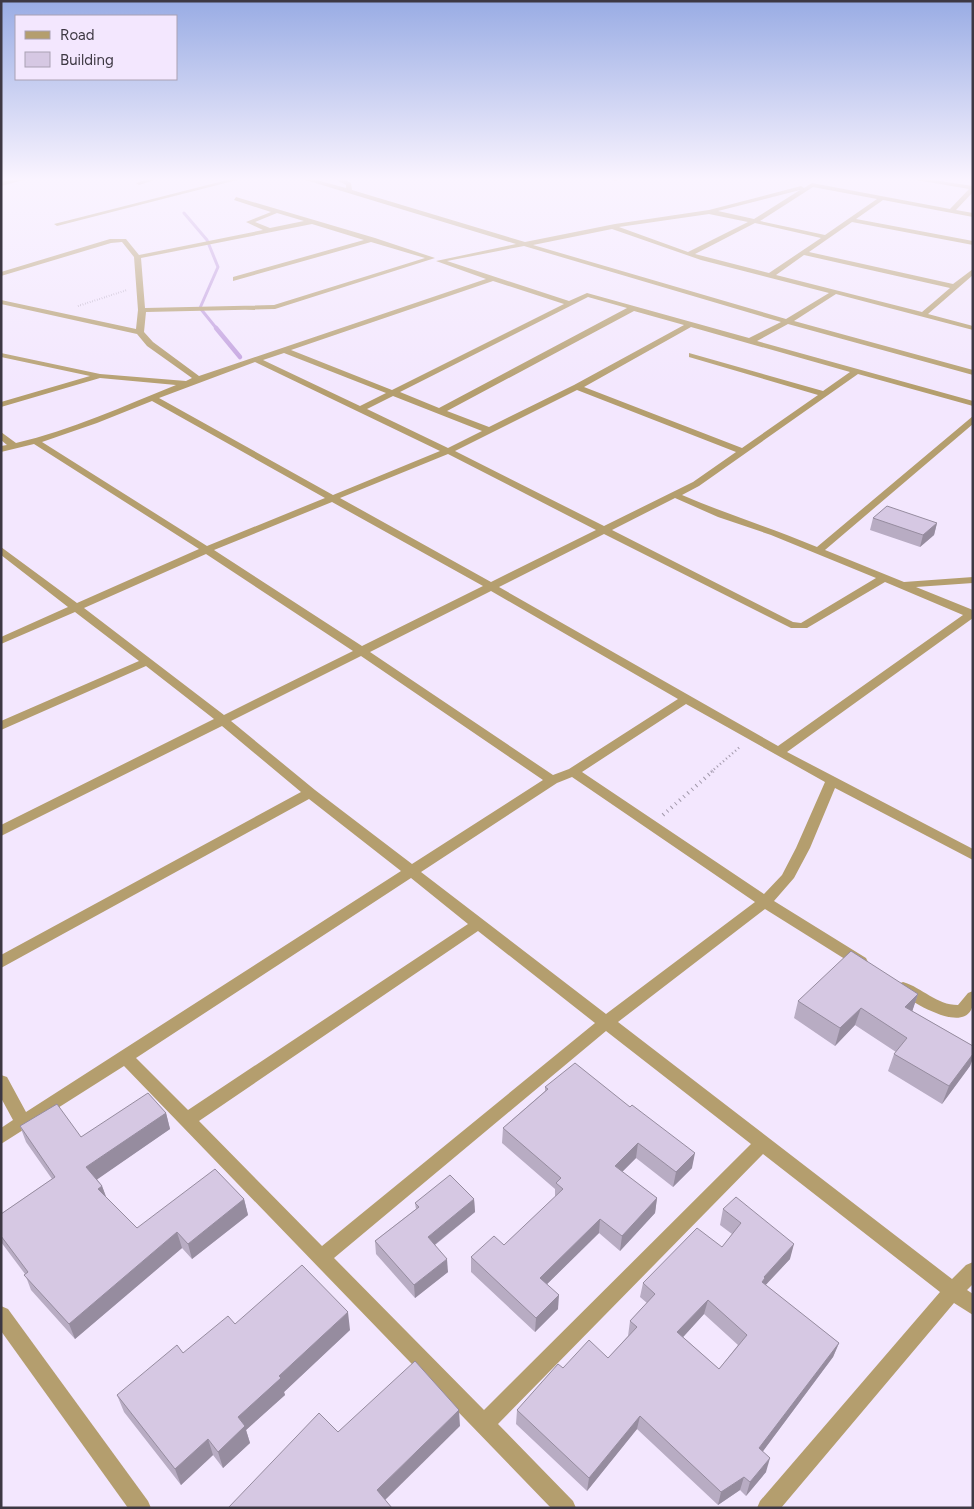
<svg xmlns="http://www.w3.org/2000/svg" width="974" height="1509" font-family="Figtree,sans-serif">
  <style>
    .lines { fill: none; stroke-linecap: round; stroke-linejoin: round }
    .stream-far1 { stroke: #c2a1df; stroke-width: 3 }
    .stream { stroke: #c2a1df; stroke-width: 4.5 }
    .path-far2 { stroke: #a198aa; stroke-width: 2; stroke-dasharray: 0.5 2; stroke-linecap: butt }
    .path-far1 { stroke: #a198aa; stroke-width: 2.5; stroke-dasharray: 1 3; stroke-linecap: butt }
    .path { stroke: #a198aa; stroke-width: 4; stroke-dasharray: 1 4.5; stroke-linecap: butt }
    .minor { fill: #b49e6e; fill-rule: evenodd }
    .wall { fill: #b8acc3; fill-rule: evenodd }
    .shaded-wall { fill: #968c9f }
    .building { fill: #d6c8e3; stroke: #968c9f; fill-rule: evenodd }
  </style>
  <rect width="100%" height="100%" fill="#f3e7fe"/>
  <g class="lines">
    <polyline class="stream-far1" points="184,213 207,240 218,267 200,308 217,329"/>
    <polyline class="stream" points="216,328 240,357"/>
    <polyline class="path-far2" points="78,306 127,290"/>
    <polyline class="path-far1" points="711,772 741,746"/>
    <polyline class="path" points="663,815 713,771"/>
    <g class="minor">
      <polygon points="20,178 31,178 1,186 1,182"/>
      <polygon points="151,178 161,178 139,185 136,183"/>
      <polygon points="235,178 245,178 57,226 54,224"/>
      <path d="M299,178H309L346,188V185L333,178H341L351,183L352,190L525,242L615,224L709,210L801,186L804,188L812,183L950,209L969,189L905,178H920L973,186V192L956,210L973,213V217L883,200L856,219L973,241V245L852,222L809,252L953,284L973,269V275L928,314L973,326V330L836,294L794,321L973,370V375L788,324L757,341L973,401V406L858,374L699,486L682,495C726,514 772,528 817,547L973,416V424L825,550L904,582L973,577V583L916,587L973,610V618L787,752L973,849V860L835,788L810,848L794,878L774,901L866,958L868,962L866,966L861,968L856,966L765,909L618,1022L952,1279L966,1265L973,1262V1284L967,1290L973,1294V1315L954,1303L781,1508H757L760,1501L940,1292L763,1154L498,1424L573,1501L576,1508H551L124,1066L1,1144V1128L13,1120L1,1098V1075L7,1077L26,1112L401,871L309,799L1,968V955L301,792L222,726L1,836V825L214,719L146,666L1,730V721L139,661L75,612L1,644V637L68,607L1,555V547L77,603L199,549L34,444L1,452V446L7,445L1,440V432L16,443C71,430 124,406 176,385L100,378L1,407V402L90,376L1,357V353L100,374L186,381L192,378L147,346L137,334L1,304V300L136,329L138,310L134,257L122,242L111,243L1,276V272L110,239H126L139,255L263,230L246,222L271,212L234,200L236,197L375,238L435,258L275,309L146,312L144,332L153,342L199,376L486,279L436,261L516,244ZM813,187L877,199L825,235L760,221ZM800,190L754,219L718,211ZM277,213L304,221L270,228L255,222ZM709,214L748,222L688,252L619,227ZM755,223L821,238L769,273L695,254ZM312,224L364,240L233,277V281L371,242L425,258L274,305L145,308L141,258ZM612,229L701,260L829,293L786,319L533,245ZM524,246L781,322L749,338L587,293L569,301L447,261ZM804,255L950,288L922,312L776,275ZM493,281L564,304L392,390L291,350ZM588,297L627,308L439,408L400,392ZM634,311L684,325L574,385L489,427L447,411ZM691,327L850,372L823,391L689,353V357L818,395L742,448L584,387ZM284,353L386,393L360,406L263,360ZM255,362L440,451L333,495L159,398ZM577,390L736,452L693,482L604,526L455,451ZM393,396L482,431L448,448L367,409ZM152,401L325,498L207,546L42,442L97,423ZM448,454L596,530L491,582L340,498ZM675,498L718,517L771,535L876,578L801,623L793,622L612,530ZM332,502L483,586L362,646L214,550ZM604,534L791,628H807L885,582L963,615L778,746L499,587ZM206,554L353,651L224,715L84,608ZM491,591L678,699L569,769L553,775L370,652ZM361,656L543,780L412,864L315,790L231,721ZM686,704L825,782L796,848L782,875L764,894L582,772ZM572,777L755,902L606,1014L421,872L557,783ZM411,878L468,924L188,1110L136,1058ZM478,931L595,1023L322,1246L199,1121ZM606,1031L751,1144L484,1410L334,1258Z"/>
      <polygon points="609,178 617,178 618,179 615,181"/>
      <path d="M903,982C923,988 936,1005 958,1005L968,993L973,991C973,997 974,1005 971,1010C959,1032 911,1001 898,992L895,988L898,984Z"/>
      <polygon points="1,1306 8,1309 148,1501 151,1508 128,1508 1,1331"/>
    </g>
  </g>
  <g class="wall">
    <polygon points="873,518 937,523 934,535 920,547 870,530"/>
    <polygon points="918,994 912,1011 973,1046 973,1058 970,1066 942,1104 888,1071 894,1054 896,1052 855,1025 835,1046 794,1018 798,1001"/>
    <polygon points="545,1087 692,1168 673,1187 636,1158 622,1172 657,1198 655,1213 620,1251 599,1233 547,1284 558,1309 535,1332 471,1272 471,1257 504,1245 555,1197 555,1189 502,1143 503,1128 545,1091"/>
    <polygon points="166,1113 170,1129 97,1179 102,1186 106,1197 137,1228 244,1199 248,1215 192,1259 182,1248 75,1339 31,1290 25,1274 1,1242 1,1214 52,1179 26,1142 20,1126 81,1137"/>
    <polygon points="474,1199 475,1212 435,1245 448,1272 415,1298 376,1254 375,1241 416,1209 415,1203"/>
    <path d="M723,1209L790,1259L765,1285L839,1343L833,1357L763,1451L766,1472L746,1496L740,1490L718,1505L637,1429L587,1491L516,1424L517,1410L563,1368L608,1358L628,1336L630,1321L647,1303L640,1297L643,1283L722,1247L732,1234L720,1225ZM704,1314L738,1345L719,1369L683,1337Z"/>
    <polygon points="235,1324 350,1330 284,1392 285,1395 246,1430 250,1443 223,1468 213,1455 181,1485 124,1412 117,1395 183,1353"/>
  </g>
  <g class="shaded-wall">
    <polygon points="937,523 934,535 920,547 923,535"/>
    <polygon points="918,994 912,1012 905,1007"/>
    <polygon points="861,1008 855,1025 835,1046 840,1028"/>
    <polygon points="973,1054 973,1058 970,1066 942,1104 949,1086"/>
    <polygon points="166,1113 170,1129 92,1183 86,1167"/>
    <polygon points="638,1143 636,1158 613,1181 615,1166"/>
    <polygon points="695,1153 692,1168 673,1187 676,1172"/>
    <polygon points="102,1186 108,1202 98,1189"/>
    <polygon points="657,1198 655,1213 620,1251 622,1236"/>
    <polygon points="244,1199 248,1215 192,1259 188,1244"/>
    <polygon points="474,1199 475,1212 428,1250 428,1237"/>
    <polygon points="600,1219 599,1233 539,1292 540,1278"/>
    <polygon points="177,1232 182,1248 75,1339 69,1324"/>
    <polygon points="794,1244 790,1259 762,1289 762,1282 764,1277"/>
    <polygon points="447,1259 448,1272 415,1298 414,1285"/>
    <polygon points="559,1295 558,1309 535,1332 536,1318"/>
    <polygon points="708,1300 704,1314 674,1347 677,1332"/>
    <polygon points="348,1312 350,1330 284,1392 285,1395 246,1430 250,1443 223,1468 218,1452 238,1417 279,1376"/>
    <polygon points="839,1343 833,1357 755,1462 759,1448"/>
    <polygon points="459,1410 460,1426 379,1506 377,1490"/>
    <polygon points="640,1416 637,1429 587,1491 589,1478"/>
    <polygon points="208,1439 213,1455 181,1485 175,1469"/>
    <polygon points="770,1458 766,1472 746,1496 750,1482"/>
    <polygon points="744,1477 740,1490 718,1505 721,1492"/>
  </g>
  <g class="building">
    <polygon points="887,506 937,523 923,535 873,518"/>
    <polygon points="851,951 918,994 905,1007 973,1046 973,1054 949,1086 894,1054 907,1038 861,1008 840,1028 798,1001"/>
    <polygon points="575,1063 630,1107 632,1105 695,1153 676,1172 638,1143 615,1166 657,1198 622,1236 600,1219 540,1278 559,1295 536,1318 471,1257 494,1236 504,1245 563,1189 556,1183 561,1178 503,1128 548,1089 545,1087"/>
    <polygon points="148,1093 166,1113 86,1167 102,1186 98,1189 137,1228 215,1169 244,1199 188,1244 177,1232 69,1324 24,1275 28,1272 1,1236 1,1214 55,1177 20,1126 57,1104 81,1137"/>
    <polygon points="450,1175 474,1199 428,1237 447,1259 414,1285 375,1241 419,1207 415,1203"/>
    <path d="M736,1197L794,1244L764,1277L765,1278L762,1282L839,1343L759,1448L770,1458L750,1482L744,1477L721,1492L640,1416L589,1478L517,1410L558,1364L563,1368L589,1340L608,1358L637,1327L630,1321L655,1294L643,1283L697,1228L722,1247L741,1223L723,1209ZM708,1300L747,1335L719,1369L677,1332Z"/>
    <polygon points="302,1265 348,1312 279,1376 281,1378 238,1417 245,1426 218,1452 208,1439 175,1469 117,1395 177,1345 183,1353 228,1316 235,1324"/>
    <polygon points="415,1361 459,1410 377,1490 392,1508 228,1508 319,1413 338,1432"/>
  </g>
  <linearGradient id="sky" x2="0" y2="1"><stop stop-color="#99ace4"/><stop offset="0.46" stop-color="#faf4ff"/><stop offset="1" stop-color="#faf4ff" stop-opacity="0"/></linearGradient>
  <rect width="974" height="389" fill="url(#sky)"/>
  <rect width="974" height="1509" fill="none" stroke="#3d3843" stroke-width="5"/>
  <rect x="15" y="15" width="162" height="65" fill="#f3e7fe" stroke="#aaa1b3"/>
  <rect x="25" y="31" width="25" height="8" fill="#b49e6e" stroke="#aaa1b3"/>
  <text x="60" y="40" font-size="15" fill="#3d3843">Road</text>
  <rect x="25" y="52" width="25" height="15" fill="#d6c8e3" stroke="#aaa1b3"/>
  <text x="60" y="65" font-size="15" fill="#3d3843">Building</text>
</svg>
